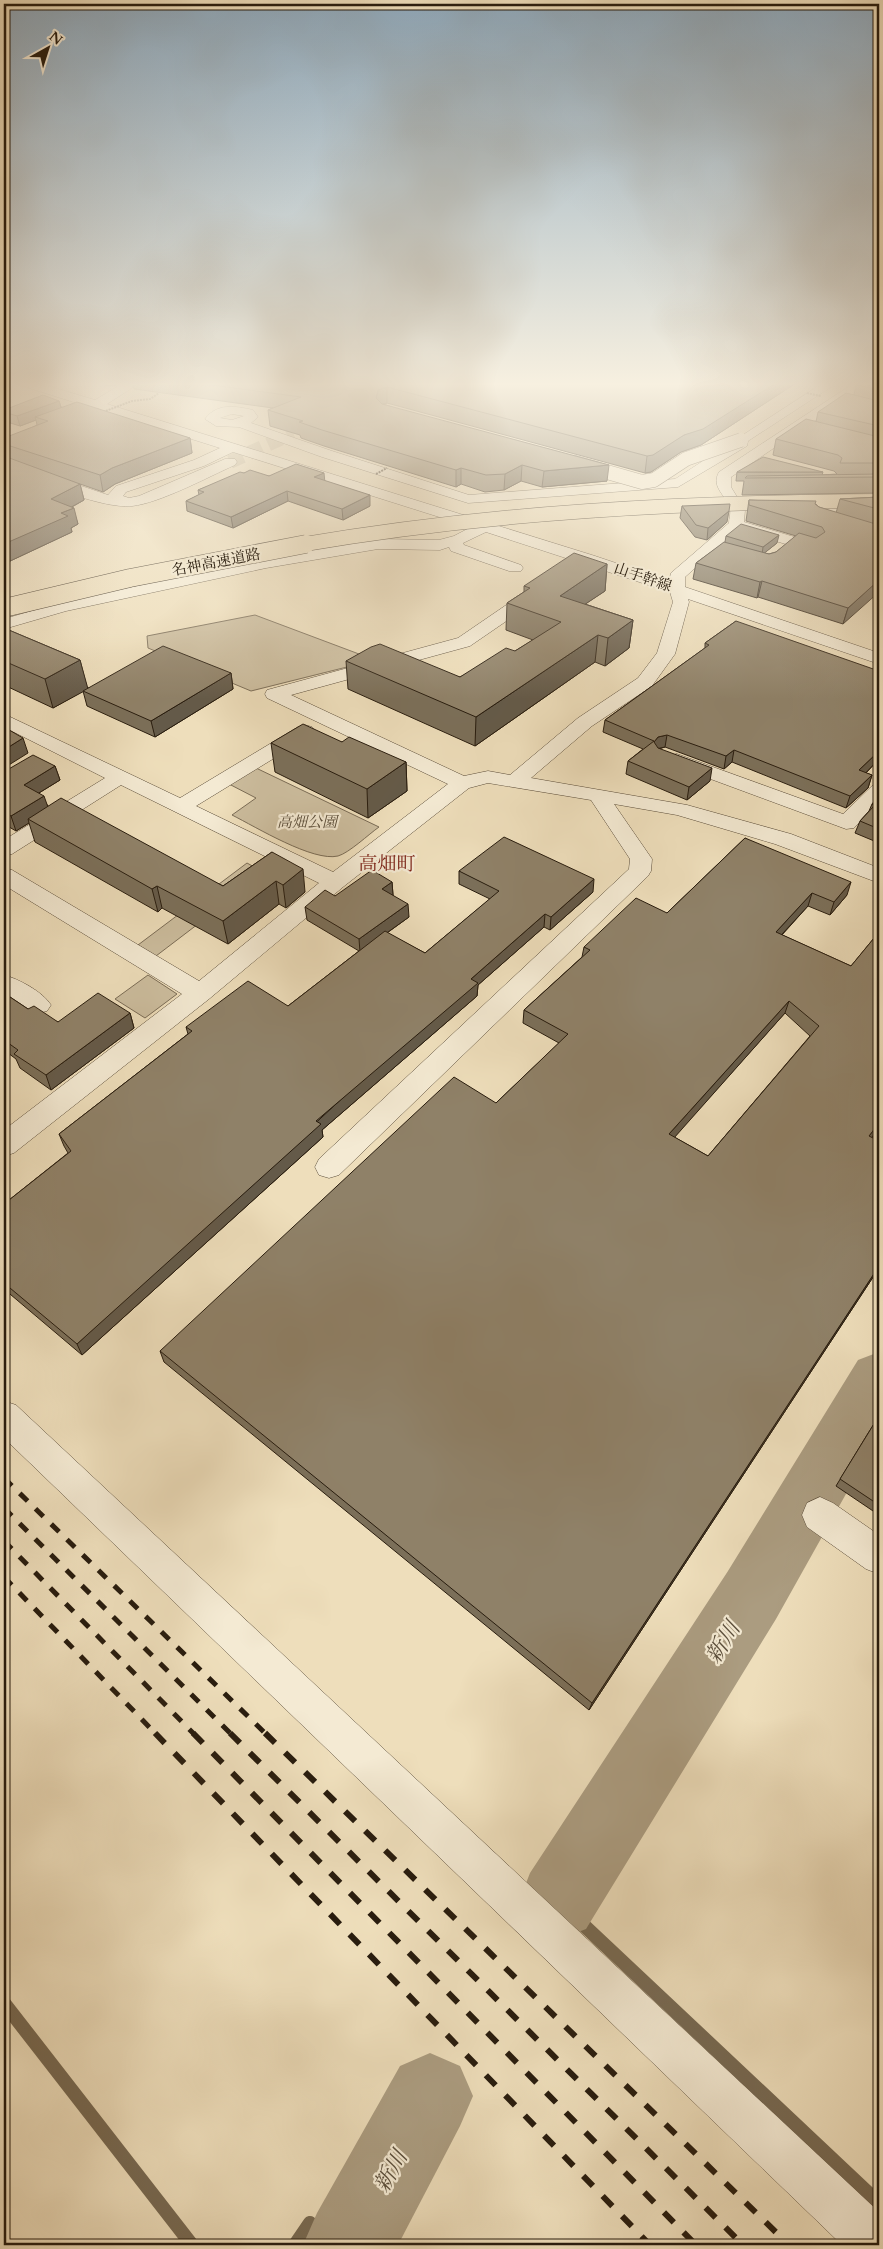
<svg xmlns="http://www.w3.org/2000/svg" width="883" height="2249" font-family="Cardo,'Noto Serif JP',serif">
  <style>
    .green { fill: #ccbd9e; stroke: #7a6c56 }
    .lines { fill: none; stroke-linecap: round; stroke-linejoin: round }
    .stream { stroke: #776952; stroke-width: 14 }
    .river { fill: #ab9c80; fill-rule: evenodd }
    .minor-tunnel { stroke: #c6b798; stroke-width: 14; stroke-dasharray: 14 7; stroke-linecap: butt }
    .minor-casing { stroke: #5a4c39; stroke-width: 1 }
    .minor { fill: #f4ead3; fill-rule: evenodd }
    .rail-far1 { stroke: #281c0e; stroke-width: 5; stroke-dasharray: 11 11; stroke-linecap: butt }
    .rail { stroke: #281c0e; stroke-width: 6; stroke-dasharray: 14 14; stroke-linecap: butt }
    .minor-bridge-casing { stroke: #5a4c39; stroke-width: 15; stroke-linecap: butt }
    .highway-bridge-far1-casing { stroke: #281c0e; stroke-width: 15; stroke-linecap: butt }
    .highway-bridge-casing { stroke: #281c0e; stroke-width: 19; stroke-linecap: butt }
    .path-bridge { stroke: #281c0e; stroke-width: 2; stroke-dasharray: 2 1; stroke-linecap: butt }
    .minor-bridge { stroke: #f4ead3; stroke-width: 14 }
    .highway-bridge-far1 { stroke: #eedebb; stroke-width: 14 }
    .highway-bridge { stroke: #eedebb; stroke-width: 18 }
    .wall { fill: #7b6f59; stroke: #281c0e; fill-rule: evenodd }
    .shaded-wall { fill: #645a49; stroke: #281c0e }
    .building { fill: #8f8168; stroke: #281c0e; fill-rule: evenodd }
    .labels { text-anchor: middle; stroke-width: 4.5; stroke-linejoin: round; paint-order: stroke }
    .far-street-label { font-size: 15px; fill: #281c0e; stroke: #f4ead3 }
    .far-park-label { font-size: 15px; font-style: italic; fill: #594c39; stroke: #f4ead3 }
    .neighbourhood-label { font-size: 19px; fill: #7a1f14; stroke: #f4ead3 }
    .near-water-label { font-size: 22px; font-style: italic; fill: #5c4f3c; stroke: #f4ead3 }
  </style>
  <rect width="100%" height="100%" fill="#eedebb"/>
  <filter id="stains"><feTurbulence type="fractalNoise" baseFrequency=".004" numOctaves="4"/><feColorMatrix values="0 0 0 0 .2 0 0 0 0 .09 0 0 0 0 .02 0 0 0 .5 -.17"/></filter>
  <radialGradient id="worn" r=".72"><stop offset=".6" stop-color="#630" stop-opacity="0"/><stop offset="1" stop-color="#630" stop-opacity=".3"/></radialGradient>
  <g class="green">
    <polygon points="255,615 375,660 251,691 148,648 147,636"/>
    <path d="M256,768L379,827C369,834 349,853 338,856C313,862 256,827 232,815L256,798L229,784Z"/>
    <polygon points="247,863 265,873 156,956 138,945"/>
    <polygon points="148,975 177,994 145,1018 115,999"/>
  </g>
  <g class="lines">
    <g class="stream">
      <polyline points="558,1901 879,2203"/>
      <polyline points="4,2003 192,2245"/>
      <polyline points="295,2245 310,2223 332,2245"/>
    </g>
    <g class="river">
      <polygon points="879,1352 879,1435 776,1619 586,1929 558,1940 530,1929 519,1901 530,1873 728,1571 858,1360"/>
      <polygon points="430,2053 460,2066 473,2096 460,2126 398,2245 303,2245 317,2213 400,2066"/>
    </g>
    <polyline class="minor-tunnel" points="230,462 293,433"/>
    <g class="minor-casing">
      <g id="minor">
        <path d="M27,385H45L95,400L120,385H134L132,388L107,404L595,556L669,581L671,573L729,523C729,519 731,513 730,510C728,496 710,488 719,472L851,385H865L863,388L731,477V487L745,510L744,522L818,544L820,547L818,550H806L738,530L685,577V587L879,653V664L688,599L689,602L675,654L652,686L592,726L531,778L687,805L791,834L879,868V883L775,844L677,815L614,804L652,859L651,871L648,876L339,1175L329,1178L319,1175L315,1167L319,1159L629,869L630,859L591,800L488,783L469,788L343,887L209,999L14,1153L4,1156V1130L182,994L4,885V868L12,870L199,981L319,883L121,785L12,854L4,856V840L105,778L4,727V714L180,798L298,727L305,725L312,727L315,731L312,735L196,806L333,872L448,784L267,698L265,694L267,690L458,638L531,588H543L545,592L543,596L470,646L291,695L464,776L488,771L510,775L578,718L638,678L657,653L673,602L670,592L486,532L463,543L464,545L521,565L523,568L521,571H509L451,551L449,547L440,550L378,549L266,568L66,611L4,629V619L63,602L266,558L378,539L439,540L454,536L471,527L233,452L204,466L126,492L123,496L129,498L139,496L225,459H235L237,462L235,465C208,477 160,503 132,506C99,509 36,480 4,469V460L108,495L116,486L194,460L220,448L96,409L87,412L82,411L81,408L83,405L29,388Z"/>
        <path d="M820,385H834L748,441L747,446L678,487L468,503L322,457L239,427L216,426L205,419C217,403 235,406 253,410L258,417L251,423L332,451L469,495L675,479ZM232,414L244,416L232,420L220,418Z"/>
        <polygon points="788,505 879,505 879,513 783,512 781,509 783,506"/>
        <polygon points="677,754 843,814 872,786 879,784 879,802 854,828 846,829 670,764 667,760 670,756"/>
        <path d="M4,975C19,979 43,992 51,1005L47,1011C30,1016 18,1004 4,995Z"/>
        <polygon points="4,1401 16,1405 879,2212 879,2245 842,2245 4,1438"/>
        <polygon points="820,1497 833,1503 879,1535 879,1574 866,1569 807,1527 802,1515 807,1503"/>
      </g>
    </g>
    <use href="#minor" class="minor"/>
    <g class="rail-far1">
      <polyline points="4,1478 266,1734"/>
      <polyline points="4,1508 231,1734"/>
      <polyline points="4,1541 194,1734"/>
      <polyline points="4,1577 156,1734"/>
    </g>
    <g class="rail">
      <polyline points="155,1733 650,2245"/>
      <polyline points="193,1733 696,2245"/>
      <polyline points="230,1733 743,2245"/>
      <polyline points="265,1733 789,2245"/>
    </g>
    <g class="minor-bridge-casing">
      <polyline id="minor-bridge" points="572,462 642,482 654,480 686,459 741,440"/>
    </g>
    <g class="highway-bridge-far1-casing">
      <path id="highway-bridge-far1" d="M299,545C491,512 684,502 879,501"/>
    </g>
    <g class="highway-bridge-casing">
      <polyline id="highway-bridge" points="4,608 130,578 306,544"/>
    </g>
    <g class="path-bridge">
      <polyline points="807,393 821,396"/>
      <polyline points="103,412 132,401 150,399 159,393"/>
      <polyline points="376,474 387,468"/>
    </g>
    <use href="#minor-bridge" class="minor-bridge"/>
    <use href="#highway-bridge-far1" class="highway-bridge-far1"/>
    <use href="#highway-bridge" class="highway-bridge"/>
  </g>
  <g class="wall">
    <polygon points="104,385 117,385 114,386"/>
    <polygon points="133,385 793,385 701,445 681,452 651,472 645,473 387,403 383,404 607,481 542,487 521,481 504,490 485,492 461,484 456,487 324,446 301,438 300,435 270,426 268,410 273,408 134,389"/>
    <polygon points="856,385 879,385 879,493 742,495 744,481 736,481 737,472 823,472 822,475 837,474 834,471 773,455 776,439 816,422 818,412 854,395"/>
    <polygon points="59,401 61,407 190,438 192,453 115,484 103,492 80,484 84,500 72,507 78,524 71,528 72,532 8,562 4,560 4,444 37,425 36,420 20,426 4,421 4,410"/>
    <polygon points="244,473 269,476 325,481 370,506 343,520 288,501 233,528 187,511 186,501 199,495 198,490"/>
    <polygon points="879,497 875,524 843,624 758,597 757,598 693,579 696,563 725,542 726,536 777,543 764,553 769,554 776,552 796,536 746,521 749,500 816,504 819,507 836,513 840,499"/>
    <polygon points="682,506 727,522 707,540 695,537 680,518"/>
    <polygon points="607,564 605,591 585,604 633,620 629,648 605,666 595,662 475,746 348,689 346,661 460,677 515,651 533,640 506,630 507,603 524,592 524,586"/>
    <polygon points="736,621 879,759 866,773 872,775 868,788 846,808 732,762 724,769 665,747 659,749 710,781 687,800 626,774 628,761 643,749 603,732 605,720 705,648 705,643"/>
    <polygon points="4,628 80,660 87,688 231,673 233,689 155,737 87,706 83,691 53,708 4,685"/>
    <polygon points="342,742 406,762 407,791 368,818 275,772 271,743"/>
    <polygon points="55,766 60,780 39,793 48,806 223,886 272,852 305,892 286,908 279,904 228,944 162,908 158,912 35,842 29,823 16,831 4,824 4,771"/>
    <polygon points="879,796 879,843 855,833 860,821 869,811 872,804"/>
    <path d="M745,838L847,895L830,915L808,906L782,935L851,966L879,932V1127L872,1138L879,1141V1268L589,1710L164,1362L160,1351L496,1103L559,1043L523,1023L524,1010L582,957L584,947L667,913ZM785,1013L810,1036L708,1156L674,1137Z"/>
    <polygon points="459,871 593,892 550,930 544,927 478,985 477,996 322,1130 323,1137 82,1355 4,1289 4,1204 68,1153 64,1146 59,1134 188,1034 186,1027 288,1006 359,951 307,920 305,907 335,896 392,882 393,895 409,917 387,933 425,953 490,899 459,884"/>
    <polygon points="4,993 28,1009 58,1022 130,1013 134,1028 51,1090 20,1068 16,1059 4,1050"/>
    <polygon points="879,1416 879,1515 836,1486 867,1435"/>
  </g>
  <g class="shaded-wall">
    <polygon points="773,385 793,385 701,445 681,452 651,472 645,473 647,456"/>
    <polygon points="387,387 387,403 379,405 376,398 378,390"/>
    <polygon points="59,401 62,411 35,417 36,420 20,426 17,416"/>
    <polygon points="190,438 192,453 115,484 103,492 100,475 112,468"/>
    <polygon points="522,465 521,481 504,490 505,474"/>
    <polygon points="609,465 607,481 542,487 544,471"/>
    <polygon points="461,468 461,484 456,487 456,470"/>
    <polygon points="324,473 325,483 314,477"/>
    <polygon points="80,484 84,500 55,516 51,499"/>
    <polygon points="287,491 288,501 233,528 231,517"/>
    <polygon points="370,495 370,506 343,520 342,509"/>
    <polygon points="74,508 78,524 71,528 72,532 8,562 4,548 4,544 61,513"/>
    <polygon points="879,508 879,521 873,526 878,509"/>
    <polygon points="729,511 727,522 707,540 708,528"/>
    <polygon points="779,535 777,543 762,555 763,547"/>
    <polygon points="607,564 605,591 560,621 560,596"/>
    <polygon points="879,580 879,592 843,624 848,608"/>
    <polygon points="762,581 758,597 757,598 760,582"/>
    <polygon points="633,620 629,648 605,666 608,638"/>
    <polygon points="598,635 595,662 475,746 476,717"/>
    <polygon points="80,660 88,689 53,708 45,679"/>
    <polygon points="231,673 233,689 155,737 151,721"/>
    <polygon points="667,735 665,747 656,749 654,742 658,737"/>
    <polygon points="23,738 28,753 4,768 4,750"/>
    <polygon points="734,750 732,762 724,769 726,756"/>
    <polygon points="879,751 879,759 856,783 859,770"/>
    <polygon points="406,762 407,791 368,818 367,789"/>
    <polygon points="55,766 60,780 29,799 24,785"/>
    <polygon points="712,768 710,781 687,800 689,787"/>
    <polygon points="872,775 868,788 846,808 850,796"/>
    <polygon points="44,796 49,810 28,819 29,823 16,831 11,816"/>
    <polygon points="303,869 305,892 286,908 283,885"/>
    <polygon points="594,879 593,892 550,930 551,917"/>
    <polygon points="276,881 279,904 228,944 223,921"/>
    <polygon points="392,882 393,895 383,902 382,889"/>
    <polygon points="851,882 847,895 830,915 834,902"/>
    <polygon points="157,886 162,908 158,912 152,889"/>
    <polygon points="812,893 808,906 772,945 776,932"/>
    <polygon points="408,904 409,917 360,952 359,939"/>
    <polygon points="545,914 544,927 478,985 477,996 322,1130 323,1137 82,1355 77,1344 471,979"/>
    <polygon points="789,1001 785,1013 666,1147 669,1134"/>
    <polygon points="130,1013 134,1028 51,1090 46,1075"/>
    <polygon points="879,1123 879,1127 864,1149 869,1136"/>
    <polygon points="879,1266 879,1268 589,1710 592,1703"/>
  </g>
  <g class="building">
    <polygon points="212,385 773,385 703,429 684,435 653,455 647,456 387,387 378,390 376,398 382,404 609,465 544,471 522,465 505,474 486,475 461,468 456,470 322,430 299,422 303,421 268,410 301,397"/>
    <polygon points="857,385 879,385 879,390"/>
    <polygon points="846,393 879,401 879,426 818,412"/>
    <polygon points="43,395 59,401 17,416 4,412 4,410"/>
    <polygon points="77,402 190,438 112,468 100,475 4,444 4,438 48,421 35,417"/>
    <polygon points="806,419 879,437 879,463 840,463 842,458 838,455 776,439"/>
    <polygon points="4,456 80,484 51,499 74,508 61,513 68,516 4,544"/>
    <polygon points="763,457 823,472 737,472"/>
    <polygon points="296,464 324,473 314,477 370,495 342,509 287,491 231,517 186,501 204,492 198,490 240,472 244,473 250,470 269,476"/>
    <polygon points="879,474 879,477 745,478 747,476"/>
    <polygon points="879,497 879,508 878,509 840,499"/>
    <polygon points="749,500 816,501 815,504 819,507 879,525 879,580 848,608 762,581 760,582 696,563 724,542 769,554 776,552 799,533 816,538 825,532 822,527 749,505"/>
    <polygon points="730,504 729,511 708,528 696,525 682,506"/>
    <polygon points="741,524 779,535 763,547 726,536"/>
    <polygon points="574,553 607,564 560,596 633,620 608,638 598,635 476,717 346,661 371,647 380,644 460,677 506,648 515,651 561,622 507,603 530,588 524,586"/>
    <polygon points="736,621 879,671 879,751 859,770 872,775 850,796 734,750 726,756 667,735 658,737 654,742 658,748 712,768 689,787 628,761 654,741 605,720 709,645 705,643"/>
    <polygon points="4,628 80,660 45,679 4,661"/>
    <polygon points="163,646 231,673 151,721 83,691"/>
    <polygon points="303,724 342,742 349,737 406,762 367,789 271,743"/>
    <polygon points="4,727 23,738 4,750"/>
    <polygon points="33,755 55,766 24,785 44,796 11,816 4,812 4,771 7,770"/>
    <polygon points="879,796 879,829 860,821 874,806 872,804"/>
    <polygon points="61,798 223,886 272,852 303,869 283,885 276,881 223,921 157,886 152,889 28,819"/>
    <polygon points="504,837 594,879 551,917 545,914 471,979 478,983 316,1121 321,1124 77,1344 4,1283 4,1204 71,1151 59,1134 192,1031 186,1027 248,981 288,1006 385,931 425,953 499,891 459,871"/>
    <path d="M745,838L851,882L834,902L812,893L776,932L851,966L879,932V1078L878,1080L879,1081V1123L869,1136L879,1141V1266L592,1703L160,1351L454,1077L496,1103L568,1034L524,1010L590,950L584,947L636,898L667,913ZM789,1001L819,1026L708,1156L669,1134Z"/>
    <polygon points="372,870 392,882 382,889 408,904 359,939 305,907 325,890 335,896"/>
    <polygon points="4,993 28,1009 34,1006 58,1022 98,993 130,1013 46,1075 14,1054 18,1050 4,1040"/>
    <polygon points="879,1416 879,1505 840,1479 872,1427"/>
  </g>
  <linearGradient id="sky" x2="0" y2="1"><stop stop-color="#8faabe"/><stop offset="0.55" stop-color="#f7f0e0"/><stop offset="1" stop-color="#f7f0e0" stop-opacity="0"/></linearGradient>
  <rect width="883" height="699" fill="url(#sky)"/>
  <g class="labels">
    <g class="far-street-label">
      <text transform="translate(216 562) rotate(-11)" y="5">名神高速道路</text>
      <text transform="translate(643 577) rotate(19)" y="5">山手幹線</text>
    </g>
    <g class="far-park-label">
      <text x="307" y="827">高畑公園</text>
    </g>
    <g class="neighbourhood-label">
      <text x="387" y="870">高畑町</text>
    </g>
    <g class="near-water-label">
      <text transform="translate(722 1642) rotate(-58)" y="8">新川</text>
      <text transform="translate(390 2171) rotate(-61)" y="8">新川</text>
    </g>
  </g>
  <rect width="883" height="2249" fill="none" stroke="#eedebb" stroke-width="20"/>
  <rect x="5" y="5" width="873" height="2239" fill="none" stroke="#281c0e" stroke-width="2.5"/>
  <rect x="10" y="10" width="863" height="2229" fill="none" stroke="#281c0e"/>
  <g transform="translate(48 48) rotate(39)" stroke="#f4ead3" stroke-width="4" paint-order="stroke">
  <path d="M0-4L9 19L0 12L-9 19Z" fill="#281c0e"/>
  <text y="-8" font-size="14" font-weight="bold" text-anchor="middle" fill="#281c0e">N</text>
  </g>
  <rect width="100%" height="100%" filter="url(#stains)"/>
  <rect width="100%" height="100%" fill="url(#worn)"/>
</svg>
